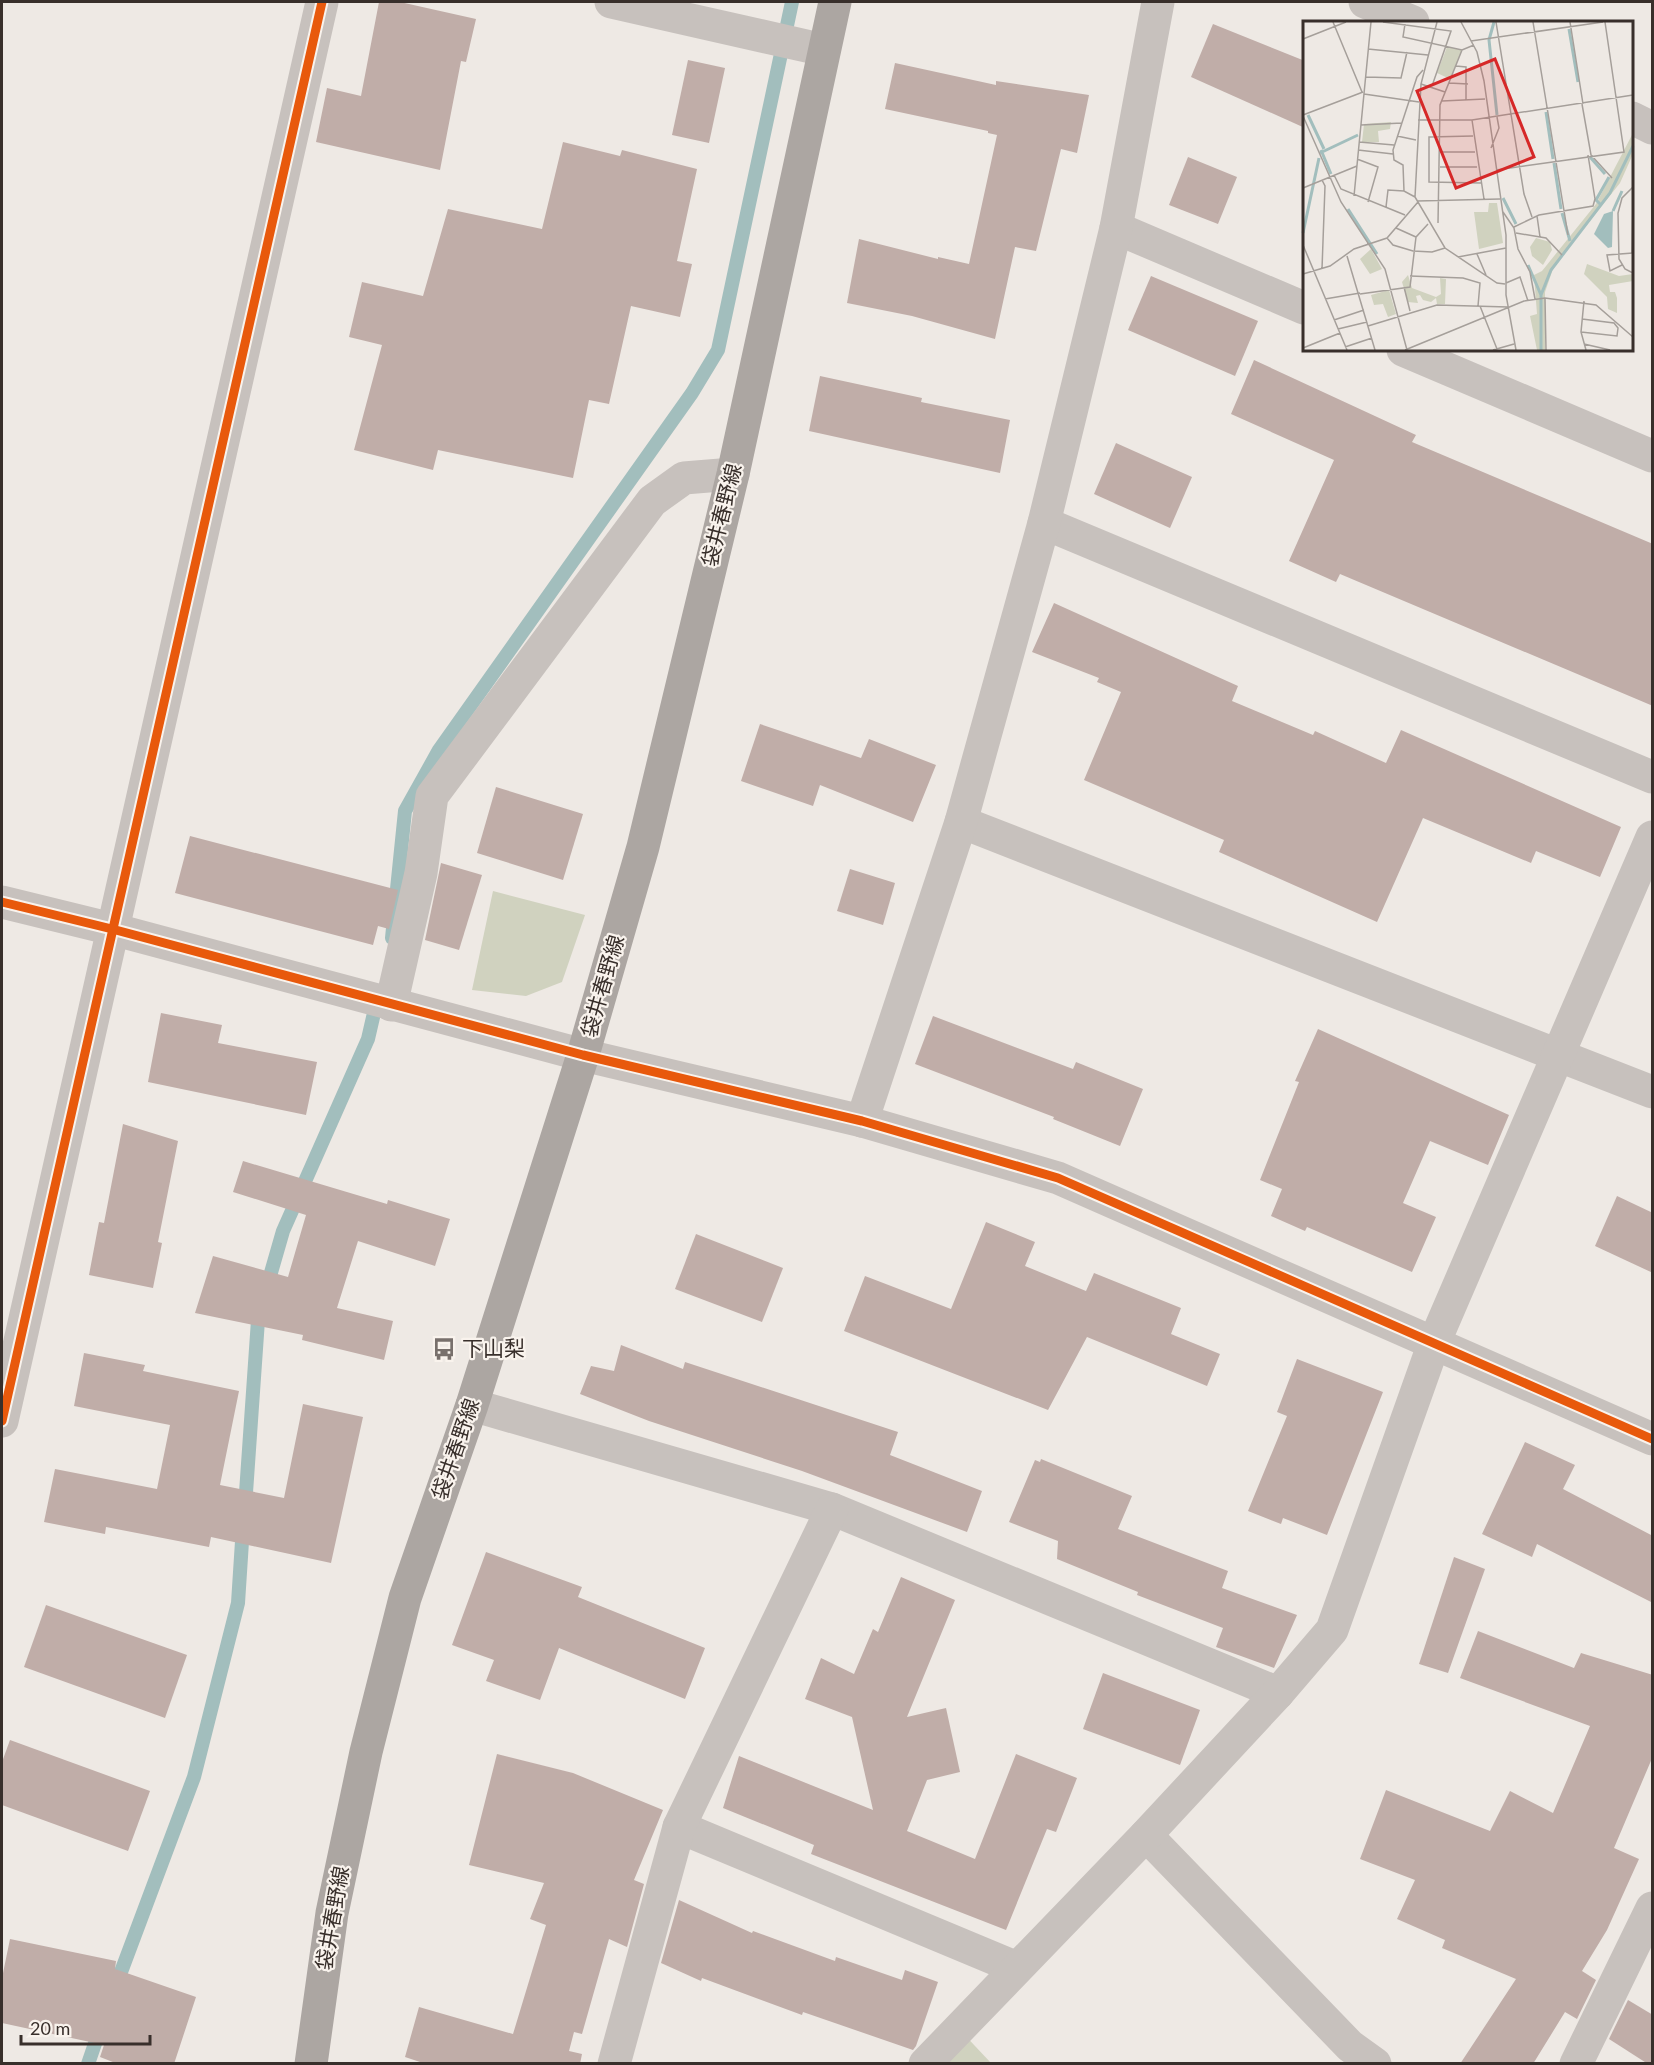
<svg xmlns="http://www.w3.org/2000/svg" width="1654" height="2065" font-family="Lato,'Noto Sans JP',sans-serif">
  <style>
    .green { fill: #d0d2bf }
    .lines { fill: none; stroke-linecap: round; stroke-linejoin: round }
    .stream { stroke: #a2bebd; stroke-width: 14 }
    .building { fill: #c0ada8 }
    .minor { stroke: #c7c1bd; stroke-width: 33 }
    .major { stroke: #aca6a2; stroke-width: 33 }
    .cycleway-casing { stroke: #f9f3ed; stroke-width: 13 }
    .cycleway { stroke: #e8590c; stroke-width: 9 }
    .labels { text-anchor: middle; stroke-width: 4.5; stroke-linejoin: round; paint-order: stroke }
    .street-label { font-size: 21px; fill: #382f2b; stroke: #f9f3ed }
    .poi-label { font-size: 21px; fill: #382f2b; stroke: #f9f3ed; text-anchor: start }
    .inset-river { fill: none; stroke: #a2bebd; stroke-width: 3 }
    .inset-road { fill: none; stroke: #a59f9a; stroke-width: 1.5 }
    .view { fill: #d62828; fill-opacity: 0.15; stroke: #d62828; stroke-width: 3 }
    .inset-edge { fill: none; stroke: #382f2b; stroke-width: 3 }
  </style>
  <rect width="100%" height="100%" fill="#eee9e4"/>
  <g class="green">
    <polygon points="493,891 585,915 562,982 526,996 472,990"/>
    <polygon points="959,2029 991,2063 925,2064"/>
  </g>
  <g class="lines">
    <g class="stream">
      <polyline points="392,938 405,811 439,750 692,393 718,350 792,2"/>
      <polyline points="266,1290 283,1231 368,1039 377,1000"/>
      <polyline points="245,1507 258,1320 261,1308"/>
      <polyline points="115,1988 194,1777 238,1603 243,1526"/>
      <polyline points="88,2064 101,2026"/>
    </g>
  </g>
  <g class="building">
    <polygon points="379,2 400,2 476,19 466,62 461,61 440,170 316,142 327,88 361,96"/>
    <polygon points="1213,24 1305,61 1305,128 1191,77"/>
    <polygon points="688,60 725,68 709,143 672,135"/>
    <polygon points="895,63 996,85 996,81 1089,95 1077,153 1061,149 1036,251 1015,247 995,339 912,316 847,303 859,239 938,259 938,257 969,264 997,135 988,133 988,131 885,109"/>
    <polygon points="563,142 620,156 622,150 697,169 677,261 692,264 680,317 631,306 609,404 589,400 573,478 438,450 433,470 354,450 382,345 349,337 362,282 423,296 448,209 542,229"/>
    <polygon points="1188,157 1237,177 1218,224 1169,205"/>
    <polygon points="1151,276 1258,321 1235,376 1128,330"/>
    <polygon points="1254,360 1416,435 1412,442 1653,544 1653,706 1340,574 1336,582 1289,561 1334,460 1231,414"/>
    <polygon points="820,376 922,398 921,402 1010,420 1000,473 809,431"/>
    <polygon points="1116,443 1192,477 1170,528 1094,494"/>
    <polygon points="1054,603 1238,686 1232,701 1313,735 1315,731 1386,763 1401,730 1621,827 1600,877 1536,851 1531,863 1423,818 1377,922 1219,852 1224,840 1084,780 1121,692 1097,682 1099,678 1032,652"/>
    <polygon points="760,724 861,758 869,739 936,765 913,822 820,785 813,806 741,781"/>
    <polygon points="496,787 583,814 563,880 477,853"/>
    <polygon points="190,836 398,890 389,929 378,926 373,945 175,893"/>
    <polygon points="441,863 482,875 459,950 425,940"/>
    <polygon points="850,869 895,883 883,925 837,911"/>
    <polygon points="161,1013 222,1025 218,1043 317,1062 306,1115 148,1082"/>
    <polygon points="933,1016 1073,1069 1076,1062 1143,1089 1120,1146 1053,1119 1054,1117 915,1064"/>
    <polygon points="1318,1029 1509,1115 1488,1165 1430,1141 1403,1203 1436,1217 1412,1272 1307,1227 1305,1231 1271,1216 1282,1189 1260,1180 1299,1082 1295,1081"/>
    <polygon points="123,1124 178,1141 158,1242 162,1243 153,1288 89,1275 99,1222 104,1223"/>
    <polygon points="243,1161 387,1204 388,1200 450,1219 435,1266 358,1241 337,1308 393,1321 384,1360 302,1340 303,1335 195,1313 213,1256 288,1277 306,1215 233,1192"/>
    <polygon points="1617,1196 1653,1213 1653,1273 1595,1246"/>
    <polygon points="986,1222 1035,1242 1025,1266 1086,1291 1094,1273 1181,1308 1171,1334 1220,1354 1207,1386 1087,1337 1048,1410 844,1331 865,1276 951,1309"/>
    <polygon points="696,1234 783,1268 762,1322 675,1289"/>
    <polygon points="621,1345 683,1369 685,1362 898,1432 890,1455 982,1491 967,1532 802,1471 649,1421 580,1394 591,1366 614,1371"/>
    <polygon points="84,1353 145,1365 143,1371 239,1391 220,1485 284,1498 303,1404 363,1417 331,1563 211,1537 209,1547 106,1527 105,1534 44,1522 55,1469 157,1489 170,1425 74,1406"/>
    <polygon points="1297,1359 1383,1392 1327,1535 1283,1518 1281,1524 1248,1511 1287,1416 1277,1412"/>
    <polygon points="1525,1442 1575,1465 1563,1489 1653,1536 1653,1603 1537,1544 1532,1557 1482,1534"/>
    <polygon points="1041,1459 1132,1496 1118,1529 1228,1571 1222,1588 1297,1615 1274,1668 1216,1647 1223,1628 1137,1595 1138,1592 1057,1559 1058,1541 1009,1522 1035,1460 1040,1462"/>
    <polygon points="486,1552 582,1587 578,1597 705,1648 685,1699 559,1648 540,1700 486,1681 494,1660 452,1645"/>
    <polygon points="1454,1557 1485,1569 1448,1673 1419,1664"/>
    <polygon points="901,1577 955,1600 907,1717 946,1708 960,1772 927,1780 907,1831 975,1859 1016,1754 1077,1778 1056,1832 1047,1829 1006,1930 811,1854 814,1845 723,1808 739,1756 873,1810 852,1717 805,1699 821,1658 854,1674 873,1629 878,1632"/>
    <polygon points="46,1605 187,1655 165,1718 24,1667"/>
    <polygon points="1478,1631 1574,1668 1581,1653 1653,1675 1653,1756 1614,1848 1639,1859 1607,1930 1582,1971 1596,1980 1577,2019 1565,2012 1533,2064 1460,2064 1516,1979 1442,1948 1445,1940 1397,1919 1415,1880 1360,1859 1386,1790 1490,1831 1510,1791 1553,1813 1590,1726 1460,1678"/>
    <polygon points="1103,1673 1200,1710 1180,1765 1083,1729"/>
    <polygon points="10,1740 150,1791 128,1851 2,1805 2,1762"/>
    <polygon points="497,1754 573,1773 663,1810 634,1880 644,1884 627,1947 609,1939 582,2034 574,2032 569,2051 582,2054 580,2064 426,2064 405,2057 419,2007 513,2034 546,1925 530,1919 544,1883 469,1865"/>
    <polygon points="679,1900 752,1933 753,1931 835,1961 836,1957 902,1980 905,1970 938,1982 916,2046 913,2050 803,2012 802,2015 702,1978 701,1981 661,1963"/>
    <polygon points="10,1939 116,1961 115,1969 196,1997 174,2064 118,2064 100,2057 104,2045 2,2023 2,1978"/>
    <polygon points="1628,2000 1653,2015 1653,2064 1648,2064 1609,2039"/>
  </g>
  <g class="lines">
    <g class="minor">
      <polyline points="611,2 824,50"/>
      <polyline points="1365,2 1413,22"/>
      <polyline points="1632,118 1652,128"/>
      <polyline points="1116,228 1304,308"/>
      <polyline points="1403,350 1652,456"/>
      <polyline points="1044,523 1652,777"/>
      <polyline points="961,822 1652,1092"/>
      <polyline points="2,902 112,929 583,1055 862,1121 1058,1178 1652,1439"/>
      <polyline points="391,1005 421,873 432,796 652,501 684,478 733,474"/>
      <polyline points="862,1121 961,822 1044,523 1116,228 1158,2"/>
      <polyline points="472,1405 832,1509 1278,1693"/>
      <polyline points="2,1421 322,2"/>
      <polyline points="679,1827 1017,1968"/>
      <polyline points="1146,1835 1350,2046 1375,2064"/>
      <polyline points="614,2064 679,1827 832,1509"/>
      <polyline points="925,2064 1146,1835 1278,1693 1332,1630 1434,1343 1652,837"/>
      <polyline points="1576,2064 1652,1908"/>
    </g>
    <polyline class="major" points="311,2064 332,1913 366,1752 405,1598 472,1405 583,1055 643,847 733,474 835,2"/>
    <g class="cycleway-casing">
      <g id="cycleway">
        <polyline points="2,902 112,929 583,1055 862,1121 1058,1178 1652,1439"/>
        <polyline points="2,1421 322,2"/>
      </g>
    </g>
    <use href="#cycleway" class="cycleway"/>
  </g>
  <defs>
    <g id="bus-bare" transform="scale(1.8)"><path d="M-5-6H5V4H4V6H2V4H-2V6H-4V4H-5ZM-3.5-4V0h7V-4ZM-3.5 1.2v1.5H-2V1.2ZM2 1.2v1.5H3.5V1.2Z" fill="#78706c" stroke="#f9f3ed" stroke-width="2.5" paint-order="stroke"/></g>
  </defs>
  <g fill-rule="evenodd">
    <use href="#bus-bare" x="444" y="1349"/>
  </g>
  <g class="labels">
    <g class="street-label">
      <text transform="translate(722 515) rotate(-76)" y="7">袋井春野線</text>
      <text transform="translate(603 986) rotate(-74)" y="7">袋井春野線</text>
      <text transform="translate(456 1449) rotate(-71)" y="7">袋井春野線</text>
      <text transform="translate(333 1918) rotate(-80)" y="7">袋井春野線</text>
    </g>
    <g class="poi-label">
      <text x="462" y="1356">下山梨</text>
    </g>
  </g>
  <g transform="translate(1303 21)">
    <rect width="330" height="330" fill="#eee9e4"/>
    <path d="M144,26L159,29L147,58L134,52ZM88,101L87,108L75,110L76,121H59L61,103ZM330,112V133L317,162L251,245L242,271V329H234L227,295L234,293L231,254L239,250L293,183ZM186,182H194L200,222L176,228L171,191H185ZM233,217L247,221L249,229L240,244L229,235L227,226ZM68,228L79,248L67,253L57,238ZM284,243L316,255L330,253V260L306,264L307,271H312L314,277V292L305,288L304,276L281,253ZM105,254L109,267L133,276L138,273L137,257L143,258L142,283H134L133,277L128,281L120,279L117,274L113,275L115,282L105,281L99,261ZM86,269L93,293L85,296L80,283L71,284L68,274Z" fill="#d0d2bf"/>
    <path d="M310,190L309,226L305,227L291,213L301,193Z" fill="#a2bebd"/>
    <path class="inset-river" d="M191,1L186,19L194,94M266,8L275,61M243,91L250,138M5,94L21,128M18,129L28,153M17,132L55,114M287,136L302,153M251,142L258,188M200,177L213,203M298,184L293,179L306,156M45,188L74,233M310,190L319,170M259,192L267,220M0,212L16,137M225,244L238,274M238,329V274L248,249L307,172L330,125"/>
    <path class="inset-road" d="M30,1L59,71M80,1L148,10L129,65M134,1L118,63L112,176L142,227L194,262L202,263M158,1L174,31L181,60L203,214V274L213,329M193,1L221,173L229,196M230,1L265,214M267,1L280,83M102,3L100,16L159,29L171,24M0,18L43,1M168,20L300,1M65,28L125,34M153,45L163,46V80M63,56L98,57L104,31M146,62L165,63M118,63L142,71M61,73L116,81M139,80L182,78M279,83L288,134L309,157M0,94L60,71M0,95L38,181L82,248L104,329M115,99H169L330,74M169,99L181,178M58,104L99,102M94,115L113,119M170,115L126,116V161L178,162M56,121L91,124M188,127L196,107L194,96M55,129L90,133M137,131H172M54,138L75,146L65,181M137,146H174M193,149L321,131L302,1M31,154L38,168L102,194M19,159L22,165L19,248M330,166L319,177L315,192L316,238L322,248L330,252M0,167L54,145M101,170L100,144L91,139L90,129L114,56L120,49M51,175L68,1M114,180L197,178M83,186L85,169L101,170L112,176M200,191L211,207L215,228L227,251L232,278M234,195L237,216M135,202L137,84L159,29M211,206L236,194L290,185L292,178L285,134M93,207L113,216L125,203M213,212L243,217L259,234M84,217L90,224L110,230L129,231L142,227M0,224L44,329M329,232L330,177M174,233L183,254M44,235L72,329M155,236L203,227M319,244L307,250L304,234L330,232M0,253L27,245L51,228L84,217L115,181M107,255L160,257L177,262L175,285M203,262L217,256L225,280M101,266L107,290M57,273L107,266L113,216M242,277L243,329M22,278L57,272M281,280L278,311L283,329M177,285L194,328M31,299L61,289M65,305L134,284L205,286M35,308L64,301M278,311L314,315L315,307L311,302L279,298M281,323L307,329M42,326L69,317M0,327L37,312M102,329L221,280L242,277L293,284L330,316M190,329L211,323"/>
    <path class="view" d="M192,38L231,136L153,167L114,70Z"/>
    <rect width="330" height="330" class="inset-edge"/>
  </g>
  <rect width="1654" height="2065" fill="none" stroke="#382f2b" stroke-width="6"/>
  <path d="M21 2035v9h129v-9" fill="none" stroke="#382f2b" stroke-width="3"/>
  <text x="30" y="2035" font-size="18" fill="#382f2b" stroke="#f9f3ed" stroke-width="4.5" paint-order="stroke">20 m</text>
</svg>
